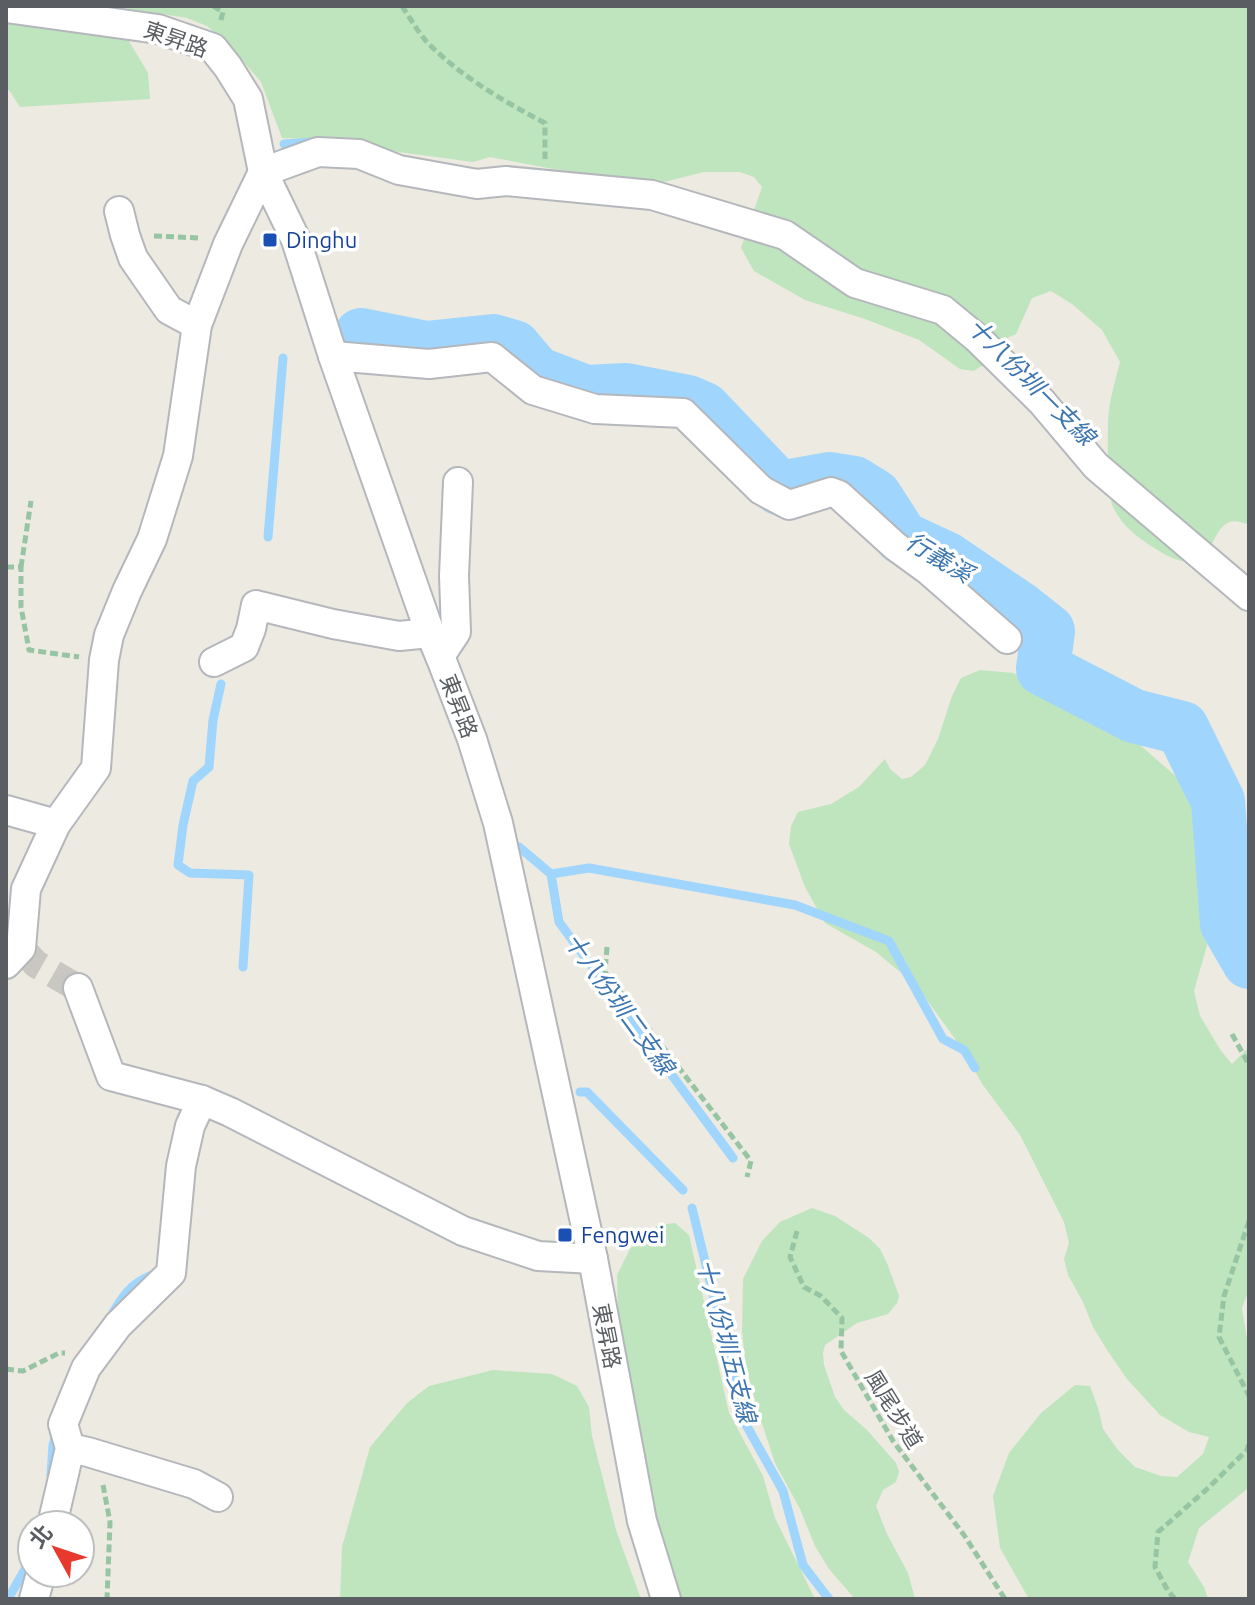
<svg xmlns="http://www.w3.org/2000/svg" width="1255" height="1605" font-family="Ubuntu,'Noto Sans TC',sans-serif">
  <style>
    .green { fill: #bee5bd }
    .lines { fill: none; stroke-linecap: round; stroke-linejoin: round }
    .stream { stroke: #a0d6fe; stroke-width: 9 }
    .river { stroke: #a0d6fe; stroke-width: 54 }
    .minor-tunnel { stroke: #c8c7c1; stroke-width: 28; stroke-dasharray: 28 14; stroke-linecap: butt }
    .minor-casing { stroke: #b4b7bc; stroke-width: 32 }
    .path { stroke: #97c5a3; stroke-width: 5; stroke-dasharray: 8 4; stroke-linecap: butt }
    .minor { stroke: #fff; stroke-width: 28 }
    .transit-dot { fill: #1a4fb4; stroke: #fff; stroke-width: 3 }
    .labels { text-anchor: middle; stroke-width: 7; stroke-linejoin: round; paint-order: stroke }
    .street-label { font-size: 22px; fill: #5a5e62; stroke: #fff }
    .transit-label { font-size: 22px; fill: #164399; stroke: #fff; text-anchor: start }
    .water-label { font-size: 24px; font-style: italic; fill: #3d76b0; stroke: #fff }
  </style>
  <rect width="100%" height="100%" fill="#edeae1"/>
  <g class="green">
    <path d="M111,6H1249V525C1213,508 1219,552 1196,560C1182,565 1167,556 1156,549C1138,538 1122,526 1113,507C1107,495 1107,425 1109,410C1111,394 1116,378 1120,362L1102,330L1072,304L1051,291L1032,298L1016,334L1005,339L983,365L974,371L960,369L919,340L865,319L805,300L754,271L741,248L762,187L754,177L740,172H704L664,182L553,169L490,157L473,162L369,148L343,140L282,138L261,82L230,46L207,26L187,18Z"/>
    <polygon points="6,21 127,38 148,73 150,99 20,107 9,90 6,90"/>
    <polygon points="980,670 1013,673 1045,689 1075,709 1119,727 1193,791 1210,831 1211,931 1194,991 1200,1016 1221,1051 1232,1064 1249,1047 1249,1289 1242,1308 1249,1351 1249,1484 1247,1489 1199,1528 1188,1562 1204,1587 1208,1599 1029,1599 1000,1548 993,1496 1009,1453 1041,1413 1075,1385 1090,1386 1099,1411 1103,1429 1118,1450 1135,1467 1161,1476 1177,1477 1203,1454 1209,1437 1189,1432 1160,1415 1127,1379 1107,1350 1093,1327 1083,1302 1068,1275 1064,1259 1069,1243 1064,1222 1020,1135 983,1085 961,1047 916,985 876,952 825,923 805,887 789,844 791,826 798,812 831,804 859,787 885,759 890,769 902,779 911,777 925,765 938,739 952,696 961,678"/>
    <polygon points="812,1208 835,1216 869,1238 880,1249 887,1263 899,1296 897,1303 888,1314 857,1323 825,1345 823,1353 824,1365 835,1397 844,1410 867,1430 896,1463 899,1471 896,1482 883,1490 876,1506 887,1534 908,1573 915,1599 855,1599 829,1569 815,1546 800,1509 775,1463 758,1411 746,1367 742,1331 743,1279 762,1241 780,1222"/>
    <polygon points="675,1223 689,1235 729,1413 763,1476 775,1518 815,1599 676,1599 651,1519 618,1312 617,1275 630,1249 658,1225"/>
    <polygon points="493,1370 552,1374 577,1386 589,1407 592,1436 616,1530 641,1599 340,1599 342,1547 370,1447 407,1403 429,1386"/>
  </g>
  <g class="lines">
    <g class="stream">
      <polyline points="284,144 313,142"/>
      <polyline points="268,537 283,358"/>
      <polyline points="221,684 213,720 209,767 193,781 183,825 178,865 190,873 249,875 243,967"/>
      <polyline points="519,847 551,874 559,922 733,1158"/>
      <polyline points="551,874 589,868 795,905 889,941 943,1039 964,1050 975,1068"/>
      <polyline points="580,1092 587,1092 683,1190"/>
      <polyline points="692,1208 744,1421 783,1491 803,1565 829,1599"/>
      <path d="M109,1320C121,1297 131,1282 157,1273"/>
      <polyline points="51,1475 53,1445 57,1430"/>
      <polyline points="8,1599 32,1557"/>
    </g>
    <polyline class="river" points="361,335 426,348 493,341 514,347 536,373 586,392 626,390 688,402 704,409 779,488 829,479 854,483 875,496 902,538 947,559 1019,608 1048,631 1043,669 1134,716 1182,728 1218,801 1227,924 1249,962"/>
    <polyline class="minor-tunnel" points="21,948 36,964 78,988"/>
    <g class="minor-casing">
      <g id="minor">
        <polyline points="6,8 158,29 213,48 228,67 248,99 263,172 296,240 333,356 430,633 440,656 472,739 498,823 593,1259 642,1521 666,1599"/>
        <polyline points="119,211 125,235 133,258 169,310 197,325"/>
        <polyline points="333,356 429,364 492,357 533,390 595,409 683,413 761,490 789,505 831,492 839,495 895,546 928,570 1007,639"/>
        <polyline points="440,656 456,632 454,576 458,482"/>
        <polyline points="214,662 244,647 251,629 256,605 333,624 399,636 430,633"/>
        <polyline points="6,810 56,824"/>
        <polyline points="6,964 21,948 26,889 56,824 96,768 104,660 109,635 127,591 152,539 178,456 197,325 228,244 263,172 318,152 359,154 399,170 477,184 506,181 652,195 785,235 855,283 943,310 978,339 1042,402 1096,466 1249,596"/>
        <polyline points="78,988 111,1076 202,1100 230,1112 463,1231 538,1256 593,1259"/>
        <polyline points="70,1448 88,1452 194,1484 218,1497"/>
        <polyline points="52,1525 70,1448 63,1424 86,1368 118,1325 171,1273 181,1166 190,1126 202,1100"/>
        <polyline points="34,1599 41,1573"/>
      </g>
    </g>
    <g class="path">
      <polyline points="213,6 223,12 220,23"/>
      <path d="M402,6C410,18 418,32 427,42C460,76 503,101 545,123V159"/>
      <polyline points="154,236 200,238"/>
      <polyline points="6,567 21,567 21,607 29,650 79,657"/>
      <polyline points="21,567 31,501"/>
      <polyline points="607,947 605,972 751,1161 747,1177"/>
      <polyline points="1232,1034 1249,1065"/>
      <polyline points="1249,1221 1224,1296 1219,1337 1249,1396"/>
      <polyline points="797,1231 790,1257 804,1287 821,1296 842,1318 841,1351 893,1441 964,1535 1005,1599"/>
      <polyline points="6,1369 23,1371 59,1353 65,1353"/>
      <polyline points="103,1485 110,1522 107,1599"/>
      <polyline points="1175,1599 1168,1591 1155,1567 1158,1532 1206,1490 1247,1450 1249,1443"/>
    </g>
    <use href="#minor" class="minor"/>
  </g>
  <g class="transit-dot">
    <rect x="262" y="232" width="16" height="16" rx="4"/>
    <rect x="557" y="1227" width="16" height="16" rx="4"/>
  </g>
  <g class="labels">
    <g class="street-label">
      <text transform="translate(176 39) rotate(19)" y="8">東昇路</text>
      <text transform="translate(459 706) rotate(69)" y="8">東昇路</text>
      <text transform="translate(607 1336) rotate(79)" y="8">東昇路</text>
      <text transform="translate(894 1409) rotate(58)" y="8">風尾步道</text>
    </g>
    <g class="transit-label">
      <text x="286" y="248">Dinghu</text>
      <text x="581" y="1243">Fengwei</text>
    </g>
    <g class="water-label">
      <text transform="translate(1031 382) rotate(45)" y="8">十八份圳一支線</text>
      <text transform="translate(939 558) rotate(31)" y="8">行義溪</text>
      <text transform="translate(619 1004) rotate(54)" y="8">十八份圳二支線</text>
      <text transform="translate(726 1341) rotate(75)" y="8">十八份圳五支線</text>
    </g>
  </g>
  <rect width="1255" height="1605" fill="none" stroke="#5a5e62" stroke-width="16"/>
  <g transform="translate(56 1549) rotate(310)"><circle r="38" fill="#ffffff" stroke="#bdbfc0" stroke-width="2"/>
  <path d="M0-6L14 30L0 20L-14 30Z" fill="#e83a2c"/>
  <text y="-12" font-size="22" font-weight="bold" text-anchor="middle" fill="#5a5e62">北</text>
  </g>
</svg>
